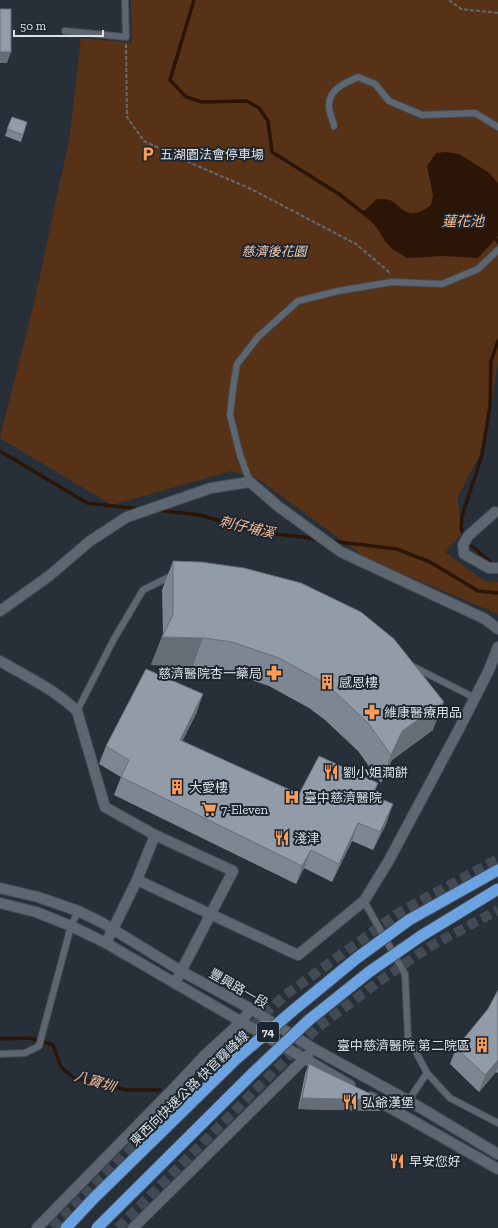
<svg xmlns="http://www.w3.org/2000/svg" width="498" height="1228" font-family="'Zilla Slab','Noto Sans TC',serif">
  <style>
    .green { fill: #583216 }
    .water { fill: #2b1506 }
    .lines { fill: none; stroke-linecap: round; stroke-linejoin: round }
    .stream { stroke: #2b1506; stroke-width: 3.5 }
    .minor-tunnel { stroke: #424a53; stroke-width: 10; stroke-dasharray: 10 5; stroke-linecap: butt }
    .service-casing { stroke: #454c54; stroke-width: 8 }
    .minor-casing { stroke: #454c54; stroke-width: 12 }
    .tertiary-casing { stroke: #454c54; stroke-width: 12 }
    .path { stroke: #636a73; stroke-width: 2; stroke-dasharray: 4 2; stroke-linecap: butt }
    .service { stroke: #5d6671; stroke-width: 6 }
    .minor { stroke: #5d6671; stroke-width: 10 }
    .tertiary { stroke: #5d6671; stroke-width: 10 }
    .trunk-bridge-casing { stroke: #454c54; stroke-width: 13; stroke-linecap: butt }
    .trunk-bridge { stroke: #6aa2e2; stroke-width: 11 }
    .wall { fill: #7e8691 }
    .shaded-wall { fill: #666d76 }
    .building { fill: #929ca9; stroke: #666d76 }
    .labels { text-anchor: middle; stroke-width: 4; stroke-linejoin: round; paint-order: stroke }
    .shield { fill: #1d252f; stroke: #a3a9b0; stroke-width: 1 }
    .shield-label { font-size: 12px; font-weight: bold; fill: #dce1e8 }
    .poi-label { font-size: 13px; fill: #dce1e8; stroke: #1d252f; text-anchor: start }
    .park-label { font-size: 13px; font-style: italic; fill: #f6cfb6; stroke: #1d252f }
    .street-label { font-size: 13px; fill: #dce1e8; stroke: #1d252f }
    .water-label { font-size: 14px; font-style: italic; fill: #f6bc96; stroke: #1d252f }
  </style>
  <rect width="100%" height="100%" fill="#272f39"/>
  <polygon class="green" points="131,0 498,0 498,359 490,416 479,456 458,497 461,535 445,552 484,581 498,582 498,614 369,560 258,479 231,471 112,505 0,438 35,299 70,135 81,38 132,43"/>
  <path class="water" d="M446,152L459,154L488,172L498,183V236L478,258L443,256L407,258L391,248L385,241L377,228L363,212L377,199C381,199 386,199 390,200C396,203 399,208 405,211C415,217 424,210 431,205L433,195L427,166L436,153Z"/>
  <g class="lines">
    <g class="stream">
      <polyline points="194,0 170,80 186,97 202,102 247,101 259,108 268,121 272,152 339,194 371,219"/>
      <polyline points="494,236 498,242"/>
      <polyline points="0,451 87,503 140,509"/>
      <polyline points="156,510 200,515 258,532 319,539"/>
      <polyline points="465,538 461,528 462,516 482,455 490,406 491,361 498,341"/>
      <polyline points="331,541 397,549 430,562 478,591 498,593"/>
      <polyline points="472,546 489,561"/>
      <polyline points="0,1039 30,1038 53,1045 61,1067 74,1078 127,1090 160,1090"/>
    </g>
    <g class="minor-tunnel">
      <polyline points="53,1228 228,1049 284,996 400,912 498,859"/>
      <polyline points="118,1228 317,1028 378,982 429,947 498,910"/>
    </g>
    <g class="service-casing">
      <g id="service">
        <polyline points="65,31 126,37 125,0"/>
        <path d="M334,126C333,120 328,111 329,104C330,88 346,83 358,77L375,84L389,101L422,115L475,113L498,127"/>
        <polyline points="250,482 240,455 230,415 233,388 237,364 258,337 298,301 338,291 392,282 442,284 478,269 498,250"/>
        <polyline points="412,666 475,698"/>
        <polyline points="77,711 114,639 143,590 173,575"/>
        <polyline points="364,901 405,974 408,1037 427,1073"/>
        <polyline points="0,1054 25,1053 39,1046 71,926 78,911"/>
        <polyline points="400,1113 427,1073 450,1098 498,1123"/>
      </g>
    </g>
    <g class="minor-casing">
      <g id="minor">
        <polyline points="495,512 468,536 463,545 464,554 489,568 498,568"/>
        <polyline points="0,611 49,576 90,541 127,517 211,488 250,482 279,507 341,552 485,619 498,629"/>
        <path d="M0,661C27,677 54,689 77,711L105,807L155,835"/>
        <polyline points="137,880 298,955 364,901 388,862 459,729 489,670 498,647"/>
        <polyline points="106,943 137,880 155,835 233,871 175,983"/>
      </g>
    </g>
    <g class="tertiary-casing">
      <g id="tertiary">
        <polyline points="0,888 38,897 78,911 101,922 181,971 251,1009 314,1049 409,1101 498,1154"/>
        <polyline points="0,903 36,912 71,926 106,943 350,1085"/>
        <polyline points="371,1097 498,1169"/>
        <polyline points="37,1228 174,1088 204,1056 241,1022 251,1009"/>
        <polyline points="133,1228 308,1055"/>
      </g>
    </g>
    <g class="path">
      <polyline points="449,0 461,9 498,13"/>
      <polyline points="126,44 127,117 144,141 193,164 251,189 356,244 388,271 390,275"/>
    </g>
    <use href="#service" class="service"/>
    <use href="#minor" class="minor"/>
    <use href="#tertiary" class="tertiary"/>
    <g class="trunk-bridge-casing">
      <g id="trunk-bridge">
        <polyline points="66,1228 93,1199 236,1059 296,1008 357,958 409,920 498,870"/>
        <polyline points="97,1228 253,1073 309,1020 369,972 421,936 498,889"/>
      </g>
    </g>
    <use href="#trunk-bridge" class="trunk-bridge"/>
  </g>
  <g class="wall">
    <polygon points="12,117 27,122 21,142 5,136"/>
    <polygon points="173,561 433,730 392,760 381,783 358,751 325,720 309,708 269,686 222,670 193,666 151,665 163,634 162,590"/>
    <polygon points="197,712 182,741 299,794 378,783 373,796 387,822 373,850 352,841 332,882 304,868 296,884 114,795 121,777 99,764 106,746"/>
    <polygon points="498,990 498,1073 496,1072 479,1092 450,1064 456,1048 488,1009"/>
    <polygon points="309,1064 380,1111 298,1109 305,1074"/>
  </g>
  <g class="shaded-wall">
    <polygon points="0,52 11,52 7,63 0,63"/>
    <polygon points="162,637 203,638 193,666 151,665"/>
    <polygon points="203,694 197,712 174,758 180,740"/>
    <polygon points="444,702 433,730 392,760 381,783 391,755 402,731"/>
    <polygon points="378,783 371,801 372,795"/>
    <polygon points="393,804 387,822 373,850 380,832"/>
    <polygon points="358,823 352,841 332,882 339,864"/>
    <polygon points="311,850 304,868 296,884 302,866"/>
    <polygon points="498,1060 498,1068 496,1072 479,1092 485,1075"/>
    <polygon points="302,1098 383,1100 380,1111 298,1109"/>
  </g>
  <g class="building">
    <rect x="0" y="9" width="11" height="43"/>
    <polygon points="12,117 27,122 23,135 7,129"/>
    <polygon points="173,561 201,562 244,568 301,583 361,612 394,639 444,702 402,731 391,755 368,723 335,692 319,680 279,658 232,642 203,638 162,637 173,615"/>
    <polygon points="146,669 203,694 180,740 299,794 319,756 378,783 372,795 393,804 380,832 358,823 339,864 311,850 302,866 121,777 129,760 106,746"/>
    <polygon points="498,990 498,1060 485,1075 456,1048 488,1009"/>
    <polygon points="309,1064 383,1100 302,1098"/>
  </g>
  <defs>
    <g id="parking-bare" transform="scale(1.2)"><path d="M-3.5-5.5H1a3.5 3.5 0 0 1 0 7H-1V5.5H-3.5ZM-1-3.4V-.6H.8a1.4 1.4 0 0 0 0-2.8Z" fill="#fd9c56" stroke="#1d252f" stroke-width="2.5" paint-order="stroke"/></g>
    <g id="pharmacy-bare" transform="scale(1.2)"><path d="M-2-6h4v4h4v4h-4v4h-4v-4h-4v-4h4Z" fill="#fd9c56" stroke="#1d252f" stroke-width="2.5" paint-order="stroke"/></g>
    <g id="building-bare" transform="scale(1.2)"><path d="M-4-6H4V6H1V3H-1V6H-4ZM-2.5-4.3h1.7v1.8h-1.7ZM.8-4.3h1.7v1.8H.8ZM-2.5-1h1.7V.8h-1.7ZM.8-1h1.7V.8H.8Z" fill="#fd9c56" stroke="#1d252f" stroke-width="2.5" paint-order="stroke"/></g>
    <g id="restaurant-bare" transform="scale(1.2)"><path d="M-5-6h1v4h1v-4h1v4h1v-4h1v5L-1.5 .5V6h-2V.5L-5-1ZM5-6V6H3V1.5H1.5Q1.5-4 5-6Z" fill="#fd9c56" stroke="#1d252f" stroke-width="2.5" paint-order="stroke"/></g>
    <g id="hospital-bare" transform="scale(1.2)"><path d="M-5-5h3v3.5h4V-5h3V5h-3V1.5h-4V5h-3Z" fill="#fd9c56" stroke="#1d252f" stroke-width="2.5" paint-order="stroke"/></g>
    <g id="supermarket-bare" transform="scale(1.2)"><path d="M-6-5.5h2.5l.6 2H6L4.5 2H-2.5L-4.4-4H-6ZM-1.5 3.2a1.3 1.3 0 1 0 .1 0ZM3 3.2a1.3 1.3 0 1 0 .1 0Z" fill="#fd9c56" stroke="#1d252f" stroke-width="2.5" paint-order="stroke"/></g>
  </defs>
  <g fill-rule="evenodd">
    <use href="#parking-bare" x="148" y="154"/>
    <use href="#pharmacy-bare" x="274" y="673"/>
    <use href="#building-bare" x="327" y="682"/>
    <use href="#pharmacy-bare" x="372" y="712"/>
    <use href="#restaurant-bare" x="331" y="772"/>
    <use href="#building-bare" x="177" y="787"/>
    <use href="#hospital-bare" x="292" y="797"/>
    <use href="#supermarket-bare" x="209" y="809"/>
    <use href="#restaurant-bare" x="282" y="838"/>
    <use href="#building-bare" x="482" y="1045"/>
    <use href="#restaurant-bare" x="350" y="1102"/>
    <use href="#restaurant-bare" x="397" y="1161"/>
  </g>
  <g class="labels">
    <rect class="shield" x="257" y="1022" width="22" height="20" rx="3"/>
    <g class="shield-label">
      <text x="268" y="1036">74</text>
    </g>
    <g class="poi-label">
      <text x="160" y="159">五湖園法會停車場</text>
      <text x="262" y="678" text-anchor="end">慈濟醫院杏一藥局</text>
      <text x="339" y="687">感恩樓</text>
      <text x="384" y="717">維康醫療用品</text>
      <text x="343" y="777">劉小姐潤餅</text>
      <text x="189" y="792">大愛樓</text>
      <text x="304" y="802">臺中慈濟醫院</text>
      <text x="221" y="814">7-Eleven</text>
      <text x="294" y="843">淺津</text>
      <text x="470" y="1050" text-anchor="end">臺中慈濟醫院 第二院區</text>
      <text x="362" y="1107">弘爺漢堡</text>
      <text x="409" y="1166">早安您好</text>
    </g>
    <g class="park-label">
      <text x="274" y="256">慈濟後花園</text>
    </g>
    <g class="street-label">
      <text transform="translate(239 988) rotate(30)" y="5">豐興路一段</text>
      <text transform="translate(189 1088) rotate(-44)" y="5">東西向快速公路 快官霧峰線</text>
    </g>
    <g class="water-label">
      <text x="463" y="226">蓮花池</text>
      <text transform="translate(247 527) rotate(13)" y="5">刺仔埔溪</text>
      <text transform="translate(95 1081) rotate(17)" y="5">八寶圳</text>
    </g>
  </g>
  <path d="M14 30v6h89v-6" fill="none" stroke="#dce1e8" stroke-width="2"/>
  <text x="20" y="30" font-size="12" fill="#dce1e8" stroke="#1d252f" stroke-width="3" paint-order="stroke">50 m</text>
</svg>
